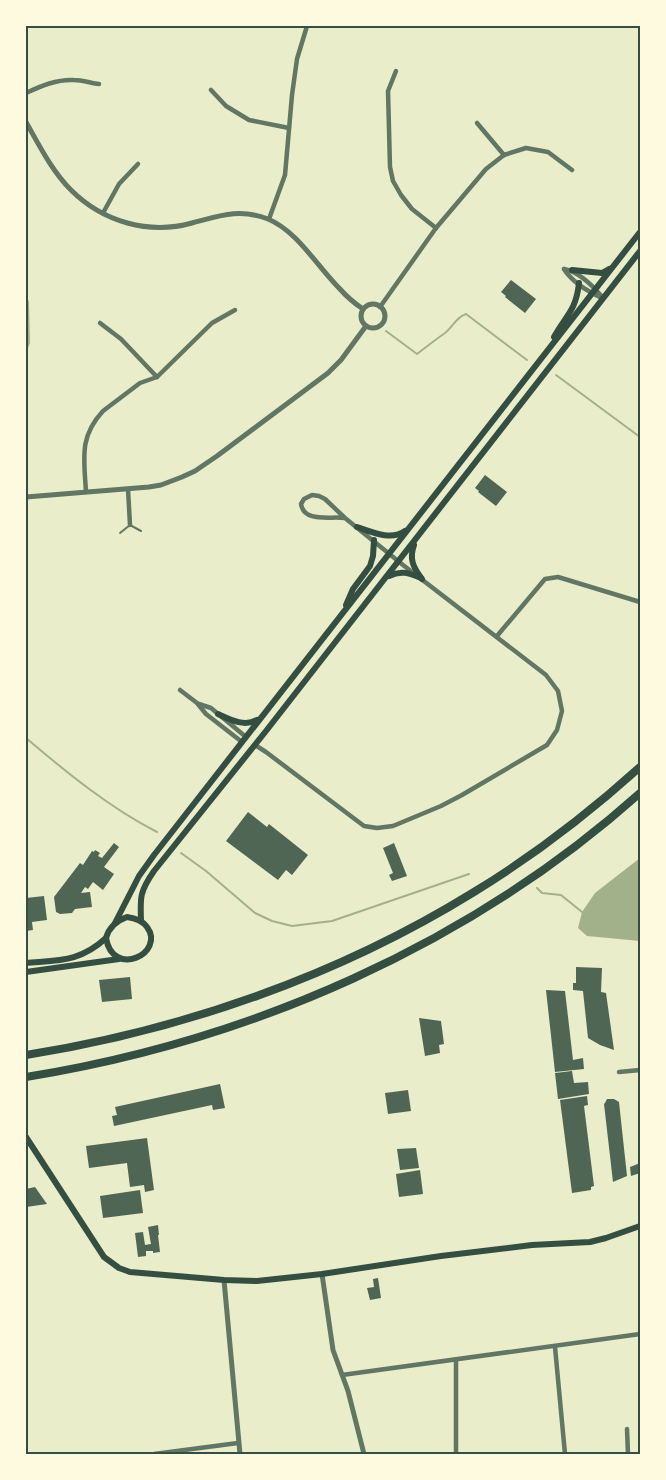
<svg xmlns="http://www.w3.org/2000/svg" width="666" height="1480" font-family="Figtree,sans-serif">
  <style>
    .water { fill: #a3b18a }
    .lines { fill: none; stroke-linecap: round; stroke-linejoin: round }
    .stream { stroke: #a3b18a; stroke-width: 2 }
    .building { fill: #4f6655 }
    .service { stroke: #617663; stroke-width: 2 }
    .minor { stroke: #617663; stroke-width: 4.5 }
    .tertiary { stroke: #617663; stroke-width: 5 }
    .secondary { stroke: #344e41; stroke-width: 6 }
    .motorway { stroke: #344e41; stroke-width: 8 }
    .neatline { fill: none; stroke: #344e41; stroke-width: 2 }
  </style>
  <rect width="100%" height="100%" fill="#e9edc9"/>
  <polygon class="water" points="640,858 640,941 587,936 578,928 582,912 595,893"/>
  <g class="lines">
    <g class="stream">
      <polyline points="26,298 28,302 29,343 26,350"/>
      <path d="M386,331L417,354C426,347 435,340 445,333C453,327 456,317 466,314L527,360"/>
      <polyline points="556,375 640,437"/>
      <path d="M26,738C66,772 110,808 157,832"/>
      <polyline points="181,853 206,871 255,913 272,921 292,926 332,921 469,874"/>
      <polyline points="537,888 542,893 561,895 582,912"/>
    </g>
  </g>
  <g class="building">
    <polygon points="511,280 536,299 525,313 505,297 506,296 501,292"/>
    <polygon points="485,475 507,492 496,506 478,492 479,491 475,488"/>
    <polygon points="248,812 267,827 269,824 308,855 292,875 286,870 278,880 226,841"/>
    <polygon points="114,843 119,847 104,867 114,874 103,890 93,882 88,889 85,887 81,893 90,892 92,907 75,909 72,913 60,914 56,912 54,897 80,863 83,865 92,851 94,852 95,850 100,853 98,856 102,858"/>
    <polygon points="394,843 407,876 392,881 389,875 393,873 383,848"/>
    <polygon points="44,896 47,920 32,922 33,930 26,931 26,898"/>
    <polygon points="576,967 602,968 601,992 606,993 614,1050 600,1045 588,1038 583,991 573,990 573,983 576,983"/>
    <polygon points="130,977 132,999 102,1002 99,980"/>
    <polygon points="546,990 565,991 573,1060 583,1058 584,1069 555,1072"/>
    <polygon points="419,1018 441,1021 444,1044 439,1045 440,1053 425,1056"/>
    <polygon points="572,1071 574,1083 588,1082 589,1094 558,1099 555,1073"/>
    <polygon points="220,1084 225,1108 213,1110 212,1105 114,1126 112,1116 117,1115 115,1107"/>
    <polygon points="408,1090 411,1111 388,1114 385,1093"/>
    <polygon points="587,1096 588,1105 584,1106 594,1186 591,1187 591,1190 572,1193 560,1100"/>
    <polygon points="607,1099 614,1099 619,1102 627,1176 613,1182 604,1104 605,1103"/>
    <polygon points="147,1138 154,1190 145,1192 144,1185 130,1187 127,1163 89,1168 86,1146"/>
    <polygon points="416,1148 419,1168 400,1170 397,1149"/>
    <polygon points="640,1163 640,1173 631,1176 630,1167"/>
    <polygon points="420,1170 423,1194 399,1197 396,1174"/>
    <polygon points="35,1187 47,1204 26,1207 26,1189"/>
    <polygon points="140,1190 143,1213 103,1218 100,1196"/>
    <polygon points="158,1225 159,1235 158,1235 160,1252 153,1253 153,1251 146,1251 146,1256 138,1257 135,1233 143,1232 145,1245 151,1244 148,1227"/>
    <polygon points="378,1278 381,1298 370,1300 367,1288 374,1287 373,1279"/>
  </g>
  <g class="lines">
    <polyline class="service" points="120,533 130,525 141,531"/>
    <g class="minor">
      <polyline points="396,71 388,91 390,167 393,181 401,195 412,209 436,228"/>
      <polyline points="211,90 226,106 249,120 289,128"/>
      <path d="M26,93C41,86 57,79 74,80C82,80 91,83 99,84"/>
      <polyline points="477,123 504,155"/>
      <polyline points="103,213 119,184 138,164"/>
      <polyline points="269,219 285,175 292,95 297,59 307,26"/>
      <path d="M564,269C579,272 594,287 603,298"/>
      <path d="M564,269C572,282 589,292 602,298"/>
      <polyline points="380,307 436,228 486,169 504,155 526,148 548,152 572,170"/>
      <polyline points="100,323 121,339 157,377"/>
      <polyline points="128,489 130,525"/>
      <path d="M86,492C84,458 79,437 103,411L140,383L157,377L212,323L235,310"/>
      <polyline points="497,636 545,579 558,577 640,602"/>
      <polyline points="180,690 197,703 206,714 242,742"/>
      <polyline points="199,704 211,708 246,737"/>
      <path d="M255,745L266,752L364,826L377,828L393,826L441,806L462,795L547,745L557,730L562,711L558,691L546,675L403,565L345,518L325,499L319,496L312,495L304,499L301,504C304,523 330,516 345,518"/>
      <polyline points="619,1072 640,1070"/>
      <polyline points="555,1347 565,1454"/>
      <polyline points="456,1360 456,1454"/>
      <polyline points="342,1375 640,1334"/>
      <polyline points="627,1429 628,1454"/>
      <polyline points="154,1454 238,1443"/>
    </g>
    <g class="tertiary">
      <path d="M26,122C39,145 52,171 71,190C103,222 149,235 192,223C219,216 240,208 268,219C297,231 317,266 339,288C346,296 354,303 363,309"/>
      <circle cx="373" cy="316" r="12"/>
      <polyline points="26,497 149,487 161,485 182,477 195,471 217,456 328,373 341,360 366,326"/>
      <polyline points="322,1274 333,1350 348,1391 364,1454"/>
      <polyline points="224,1280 240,1454"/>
    </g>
    <g class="secondary">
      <polyline points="572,270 602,273 609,269"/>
      <path d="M554,337C566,315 576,311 579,283"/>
      <path d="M357,527C372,532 391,541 405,531"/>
      <path d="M414,545C409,559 413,567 422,579"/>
      <path d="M389,576C401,570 409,573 421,578"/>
      <polyline points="346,605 353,589 370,566 373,556 374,540"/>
      <path d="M218,714C231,720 244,727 257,720"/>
      <path d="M127,917C135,918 142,920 147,927C166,953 113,979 106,938C109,927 116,921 127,917Z"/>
      <path d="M141,920C140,897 140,891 154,871L266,731L640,251"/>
      <polyline points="115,923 139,876 154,855 640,232"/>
      <path d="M26,963C59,960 80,962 106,938"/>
      <polyline points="26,972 119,959"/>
      <polyline points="26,1137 104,1257 119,1268 130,1272 224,1280 257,1281 322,1274 441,1256 532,1245 590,1242 606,1238 640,1226"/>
    </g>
    <g class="motorway">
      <path d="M26,1055C183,1030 338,976 474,892C533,856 589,813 640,767"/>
      <path d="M26,1077C250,1041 470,945 640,793"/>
    </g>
  </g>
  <rect width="666" height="1480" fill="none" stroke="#fefae0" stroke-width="54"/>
  <rect x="27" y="27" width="612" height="1426" class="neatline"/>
</svg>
